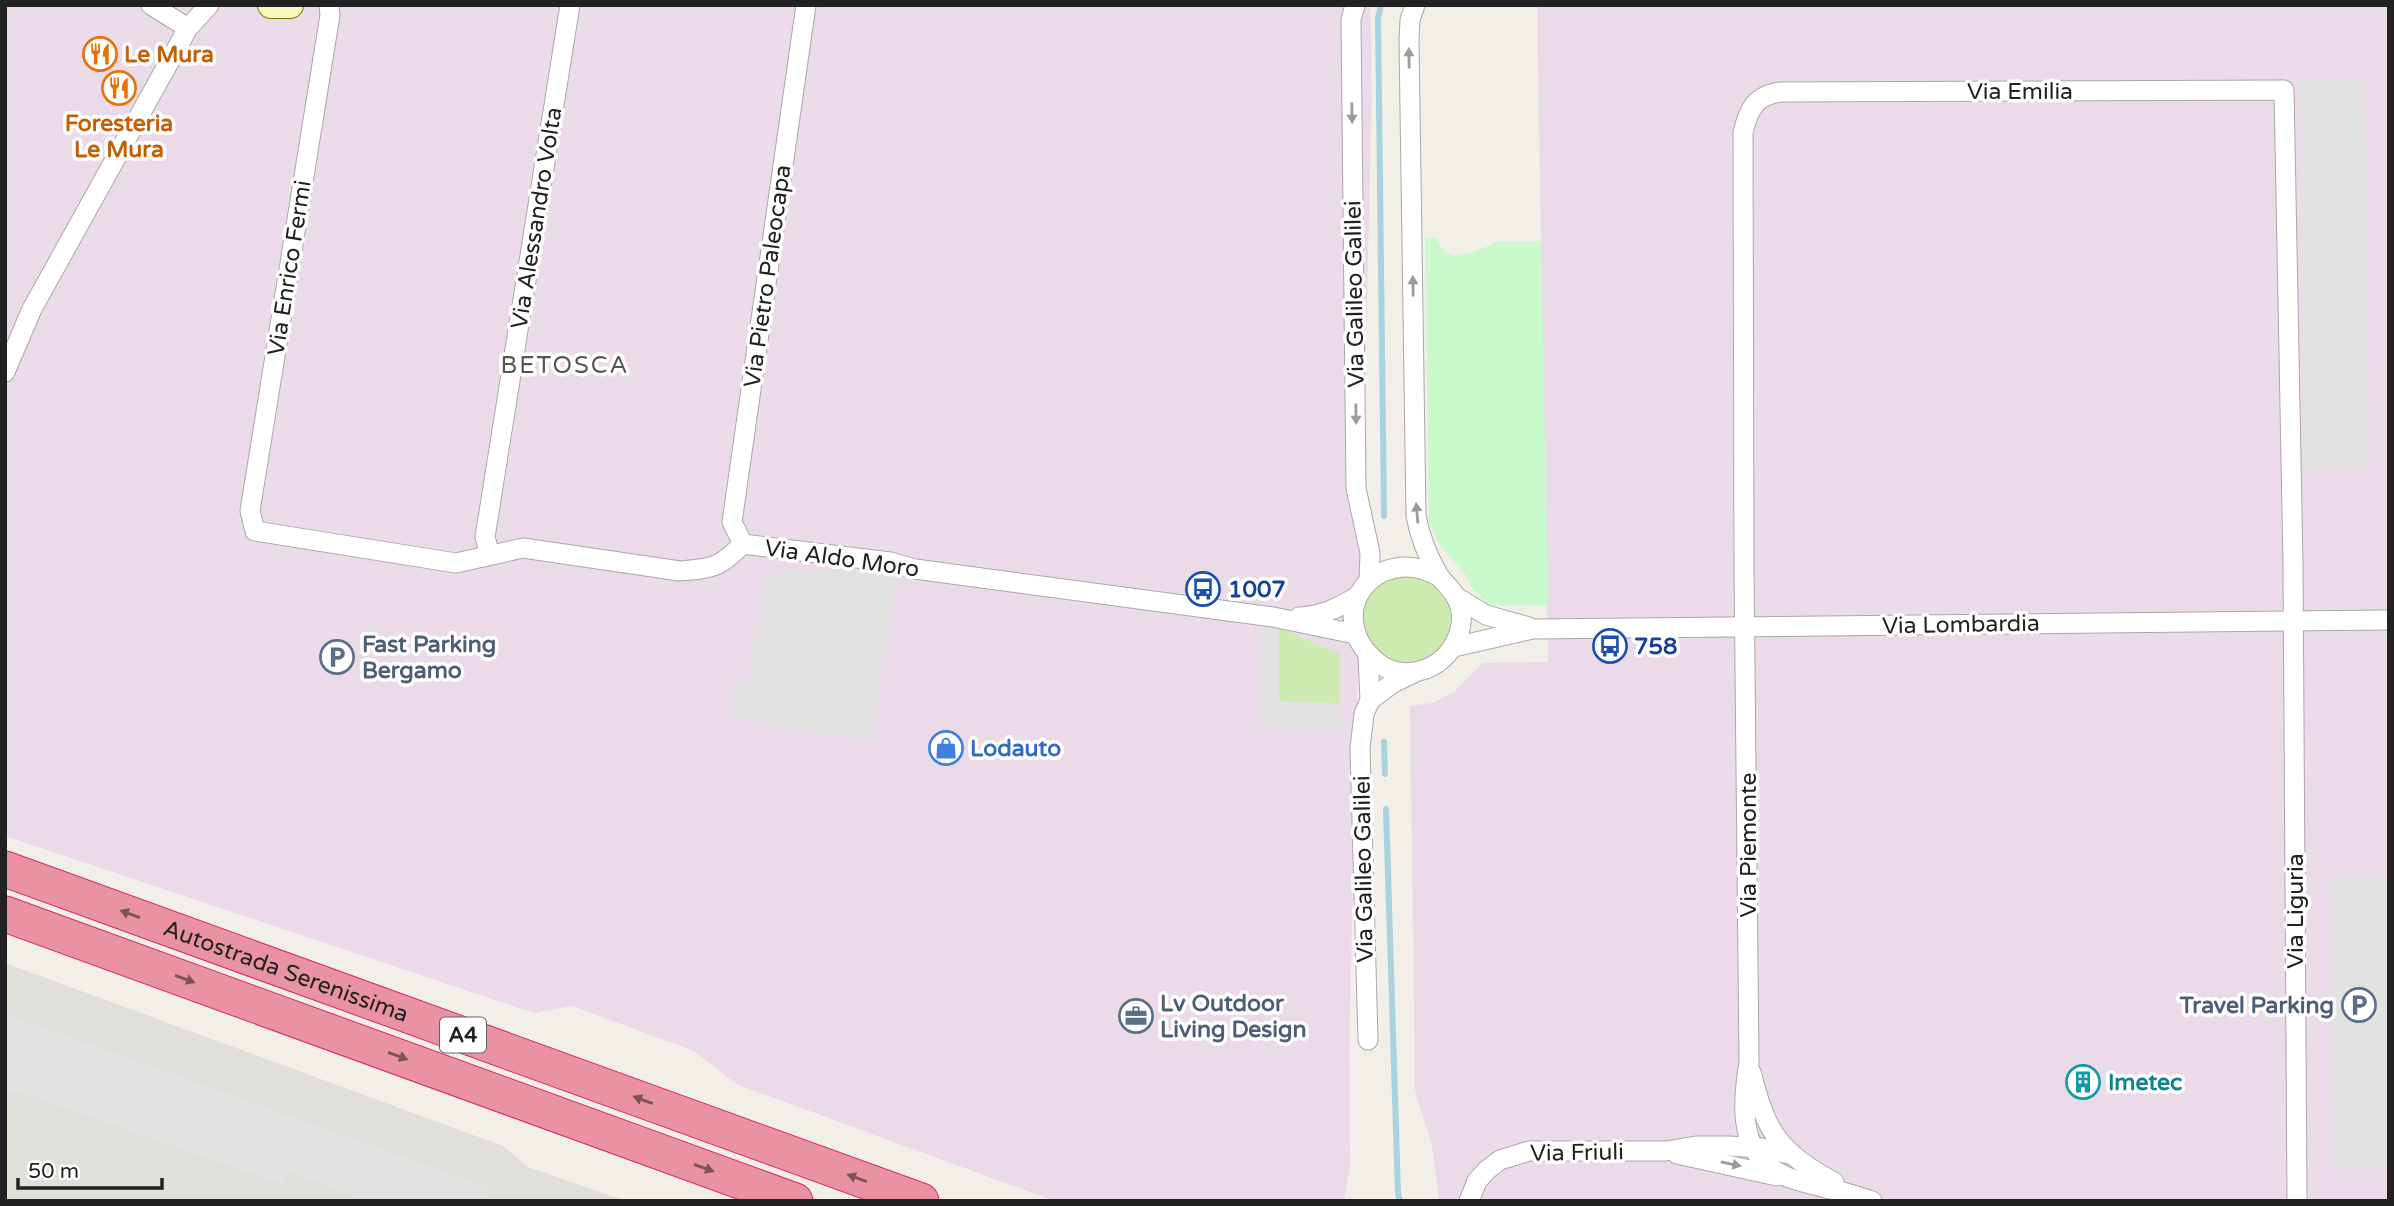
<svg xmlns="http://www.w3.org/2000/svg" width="2394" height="1206" font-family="'Varela Round',sans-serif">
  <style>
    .industrial { fill: #ebdbe8 }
    .airport { fill: #e1dfda }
    .grass { fill: #cdebb0 }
    .park { fill: #c8facc }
    .parking { fill: #e2e2e2 }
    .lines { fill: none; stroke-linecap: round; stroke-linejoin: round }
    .stream { stroke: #aad3df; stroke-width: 6 }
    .street-casing { stroke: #a9a9a9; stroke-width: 21 }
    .secondary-casing { stroke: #707d05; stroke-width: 28 }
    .highway-casing { stroke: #dc2a67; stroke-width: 37 }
    .street { stroke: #fff; stroke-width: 19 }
    .secondary { stroke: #f7fabf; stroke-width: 26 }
    .highway { stroke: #e892a2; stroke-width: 35 }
    .oneway { fill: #9c9c9c }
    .oneway2 { fill: #7b545c }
    .labels { text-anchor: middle; stroke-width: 7; stroke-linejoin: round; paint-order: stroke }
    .shield { fill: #fff; stroke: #646464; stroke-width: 2 }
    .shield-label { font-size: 21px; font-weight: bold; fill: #222 }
    .food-label { font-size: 23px; font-weight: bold; fill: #c56008; stroke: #fff; text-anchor: start }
    .street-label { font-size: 23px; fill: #222; stroke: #fff }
    .transit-label { font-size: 23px; font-weight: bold; fill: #164399; stroke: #fff; text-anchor: start }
    .service-label { font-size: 23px; font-weight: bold; fill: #4e5e75; stroke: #fff; text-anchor: start }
    .shop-label { font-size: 23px; font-weight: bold; fill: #366cbe; stroke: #fff; text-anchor: start }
    .culture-label { font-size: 23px; font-weight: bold; fill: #0d838f; stroke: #fff; text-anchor: start }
    .neighbourhood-label { font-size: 24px; letter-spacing: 2px; fill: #555; stroke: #fff }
  </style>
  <rect width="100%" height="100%" fill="#f2efe9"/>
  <g class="industrial">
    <polygon points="5,5 1370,5 1372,92 1349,1051 1350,1165 1344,1201 1054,1201 736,1084 694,1051 572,1006 534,1013 5,836"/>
    <polygon points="1537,5 2389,5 2389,1201 1439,1201 1432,1146 1415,1091 1410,706 1432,703 1454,692 1483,663 1548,662"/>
  </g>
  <polygon class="airport" points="5,963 503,1146 528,1167 626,1201 5,1201"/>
  <g class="grass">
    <circle cx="1407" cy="619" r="44"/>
    <polygon points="1279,628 1340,654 1340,704 1279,701"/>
  </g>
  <polygon class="park" points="1425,238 1436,238 1445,253 1456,256 1471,253 1500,241 1541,241 1548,605 1491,605 1474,591 1466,575 1439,544 1429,522"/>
  <g class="parking">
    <polygon points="2364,80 2370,468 2305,469 2300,81"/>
    <polygon points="792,568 897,575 871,742 730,717 734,678 748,679 763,577"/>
    <polygon points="1260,625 1279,628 1279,701 1340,704 1341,730 1257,725"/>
    <polygon points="2389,875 2389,1169 2332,1169 2328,877"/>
    <polygon points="5,1014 490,1188 485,1197 495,1201 365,1201 287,1171 282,1184 11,1089 5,1102"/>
  </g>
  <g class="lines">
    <g class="stream">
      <polyline points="1381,5 1378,18 1384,516"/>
      <polyline points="1384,742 1385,774"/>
      <polyline points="1386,809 1398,1193 1400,1201"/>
    </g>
    <g class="street-casing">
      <g id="street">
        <polyline points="151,5 188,28"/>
        <path d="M329,5L330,15L250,511L255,531L456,563L523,548L680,571C715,568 718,568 743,544"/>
        <polyline points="1355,5 1351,20 1356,488 1370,553 1369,581"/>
        <path d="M1415,5L1410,20L1409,40L1416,516C1420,537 1428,557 1439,576C1444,583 1452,589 1456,597C1471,625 1452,661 1423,670C1407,675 1391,673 1378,663C1319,615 1376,540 1440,577"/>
        <polyline points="5,372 32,309 188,28 209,5"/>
        <polyline points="743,544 890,562 915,569 1273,617 1355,634"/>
        <polyline points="743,544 732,522 806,5"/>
        <polyline points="490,555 485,537 570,5"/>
        <polyline points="1456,597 1486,615 1529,627"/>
        <path d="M1299,617C1322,616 1338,608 1358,596"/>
        <polyline points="1454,647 1533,629 2389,620"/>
        <polyline points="1370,700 1393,683 1414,673"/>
        <polyline points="1368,1040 1360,748 1364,714 1370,700 1368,655"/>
        <path d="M1751,1072C1766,1132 1779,1153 1834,1182"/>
        <polyline points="1677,1154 1777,1176"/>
        <polyline points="1469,1201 1477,1181 1487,1170 1500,1160 1529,1151 1666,1151 1696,1146 1729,1146 1762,1148 1789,1154"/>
        <path d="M1872,1201C1848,1192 1823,1188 1799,1181C1738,1164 1741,1113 1749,1062L1744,569L1743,133C1748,110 1755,95 1781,92L2284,90L2293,564L2297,1201"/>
      </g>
    </g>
    <g class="secondary-casing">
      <polyline id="secondary" points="271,5 290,5"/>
    </g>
    <g class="highway-casing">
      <g id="highway">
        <path id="s1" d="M5,869L921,1201"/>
        <polyline points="5,914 795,1201"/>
      </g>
    </g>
    <use href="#street" class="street"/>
    <use href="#secondary" class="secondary"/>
    <use href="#highway" class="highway"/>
  </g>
  <defs><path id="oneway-solid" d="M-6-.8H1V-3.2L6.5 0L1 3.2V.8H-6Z" transform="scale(1.75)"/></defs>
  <g class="oneway">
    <use href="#oneway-solid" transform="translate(1409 58) rotate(-91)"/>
    <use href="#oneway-solid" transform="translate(1352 113) rotate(89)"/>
    <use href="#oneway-solid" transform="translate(1413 286) rotate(-91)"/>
    <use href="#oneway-solid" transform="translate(1356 414) rotate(89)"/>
    <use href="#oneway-solid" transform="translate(1417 513) rotate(-95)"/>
    <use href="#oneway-solid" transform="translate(1731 1164) rotate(12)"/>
  </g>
  <g class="oneway2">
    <use href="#oneway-solid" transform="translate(130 914) rotate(-160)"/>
    <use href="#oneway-solid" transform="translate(185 979) rotate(20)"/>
    <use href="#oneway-solid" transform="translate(398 1056) rotate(20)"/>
    <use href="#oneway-solid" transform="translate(643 1100) rotate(-160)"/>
    <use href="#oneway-solid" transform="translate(704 1168) rotate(20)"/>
    <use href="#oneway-solid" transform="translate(857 1178) rotate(-160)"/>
  </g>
  <defs>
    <g id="restaurant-ring" transform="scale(1.75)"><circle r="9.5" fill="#fff" stroke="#e8710a" stroke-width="1.5"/><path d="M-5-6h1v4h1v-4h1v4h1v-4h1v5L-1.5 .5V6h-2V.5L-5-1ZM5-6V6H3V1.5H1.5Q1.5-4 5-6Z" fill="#e8710a"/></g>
    <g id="bus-ring" transform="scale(1.75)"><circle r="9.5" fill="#fff" stroke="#1a4fb4" stroke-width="1.5"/><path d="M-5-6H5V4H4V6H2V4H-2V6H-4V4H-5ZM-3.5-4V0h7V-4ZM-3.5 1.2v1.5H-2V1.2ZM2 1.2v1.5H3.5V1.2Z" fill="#1a4fb4"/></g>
    <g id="parking-ring" transform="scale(1.75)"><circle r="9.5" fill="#fff" stroke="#5c6f8a" stroke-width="1.5"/><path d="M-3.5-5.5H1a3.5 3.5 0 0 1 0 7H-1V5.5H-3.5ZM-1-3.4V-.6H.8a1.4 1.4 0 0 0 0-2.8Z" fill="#5c6f8a"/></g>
    <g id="shop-ring" transform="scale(1.75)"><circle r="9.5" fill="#fff" stroke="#3f7fe0" stroke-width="1.5"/><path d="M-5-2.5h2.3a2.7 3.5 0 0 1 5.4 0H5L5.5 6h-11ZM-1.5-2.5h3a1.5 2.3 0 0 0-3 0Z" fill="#3f7fe0"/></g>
    <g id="office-ring" transform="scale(1.75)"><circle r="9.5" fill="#fff" stroke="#5c6f8a" stroke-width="1.5"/><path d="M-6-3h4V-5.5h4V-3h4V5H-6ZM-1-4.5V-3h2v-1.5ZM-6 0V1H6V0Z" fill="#5c6f8a"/></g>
    <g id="building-ring" transform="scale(1.75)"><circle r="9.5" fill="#fff" stroke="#0f9aa8" stroke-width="1.5"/><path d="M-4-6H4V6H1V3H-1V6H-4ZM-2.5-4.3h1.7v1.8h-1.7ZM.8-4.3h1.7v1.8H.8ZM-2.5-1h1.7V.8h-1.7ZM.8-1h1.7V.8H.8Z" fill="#0f9aa8"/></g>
  </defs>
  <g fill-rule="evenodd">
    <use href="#restaurant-ring" x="100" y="54"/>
    <use href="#restaurant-ring" x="119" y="88"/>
    <use href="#bus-ring" x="1203" y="589"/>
    <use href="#bus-ring" x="1610" y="646"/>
    <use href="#parking-ring" x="337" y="657"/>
    <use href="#shop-ring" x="946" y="748"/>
    <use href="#parking-ring" x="2359" y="1005"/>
    <use href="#office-ring" x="1136" y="1016"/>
    <use href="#building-ring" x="2083" y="1082"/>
  </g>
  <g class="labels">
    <rect class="shield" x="440" y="1017.5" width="46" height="35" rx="5"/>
    <g class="shield-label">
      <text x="463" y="1042">A4</text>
    </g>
    <g class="food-label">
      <text x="124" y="62">Le Mura</text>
      <text x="119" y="131" text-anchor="middle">Foresteria<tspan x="119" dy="26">Le Mura</tspan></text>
    </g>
    <g class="street-label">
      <text x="2020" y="99">Via Emilia</text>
      <text transform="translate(536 218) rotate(-81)" y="8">Via Alessandro Volta</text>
      <text transform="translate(289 268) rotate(-81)" y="8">Via Enrico Fermi</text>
      <text transform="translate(767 276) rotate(-82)" y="8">Via Pietro Paleocapa</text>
      <text transform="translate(1354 294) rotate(-91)" y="8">Via Galileo Galilei</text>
      <text transform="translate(842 558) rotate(8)" y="8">Via Aldo Moro</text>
      <text transform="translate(1961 624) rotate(-1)" y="8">Via Lombardia</text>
      <text transform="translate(1748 845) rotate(-90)" y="8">Via Piemonte</text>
      <text transform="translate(1363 869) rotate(-91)" y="8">Via Galileo Galilei</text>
      <text transform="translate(2295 911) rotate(-90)" y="8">Via Liguria</text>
      <text dy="8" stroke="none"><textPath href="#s1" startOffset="299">Autostrada Serenissima</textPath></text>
      <text transform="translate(1577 1152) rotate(-1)" y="8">Via Friuli</text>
    </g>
    <g class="transit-label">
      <text x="1228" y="597">1007</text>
      <text x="1634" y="654">758</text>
    </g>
    <g class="service-label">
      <text x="362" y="652">Fast Parking<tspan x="362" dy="26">Bergamo</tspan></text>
      <text x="1160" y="1011">Lv Outdoor<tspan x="1160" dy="26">Living Design</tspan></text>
      <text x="2334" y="1013" text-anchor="end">Travel Parking</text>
    </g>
    <g class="shop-label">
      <text x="970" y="756">Lodauto</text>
    </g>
    <g class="culture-label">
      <text x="2108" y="1090">Imetec</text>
    </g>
    <g class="neighbourhood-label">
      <text x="565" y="373">BETOSCA</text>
    </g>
  </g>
  <rect width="2394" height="1206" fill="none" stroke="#222222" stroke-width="14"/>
  <path d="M18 1178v10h144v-10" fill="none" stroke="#222222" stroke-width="3.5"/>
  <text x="28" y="1178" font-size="21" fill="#222222" stroke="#ffffff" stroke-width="5" paint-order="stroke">50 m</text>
</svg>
